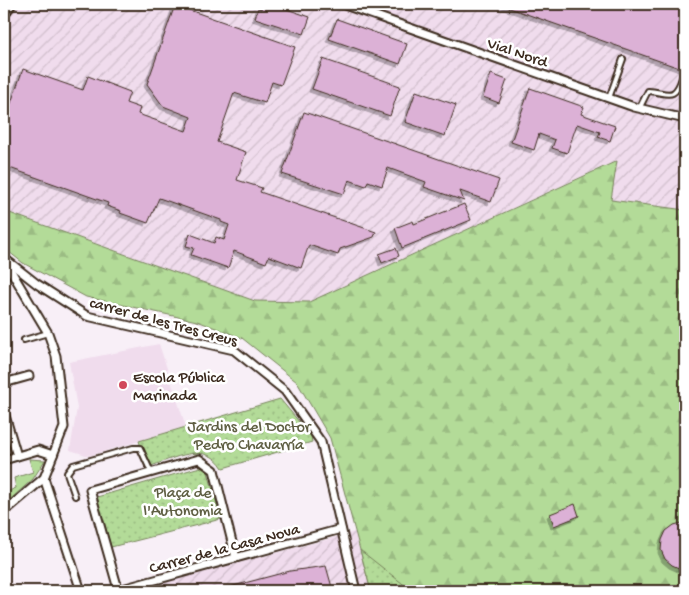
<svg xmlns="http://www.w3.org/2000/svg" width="689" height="595" font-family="'Gochi Hand',sans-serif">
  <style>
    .built { fill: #f0dced }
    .industrial { fill: url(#industrial-furrows) }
    .green { fill: #b3db98; stroke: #77825b }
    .forest { fill: url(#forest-firs); stroke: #77825b }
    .park { fill: url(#park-dots); stroke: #77825b }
    .building { fill: #dcb1d6; stroke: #3b2a1e; filter: url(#shadow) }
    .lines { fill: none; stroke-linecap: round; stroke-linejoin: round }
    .service-casing { stroke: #3b2a1e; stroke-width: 8 }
    .minor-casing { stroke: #3b2a1e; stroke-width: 11 }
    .service { stroke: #fff; stroke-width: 4 }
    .minor { stroke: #fff; stroke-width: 7 }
    .poi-dot { fill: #d1495b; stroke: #fff; stroke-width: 2 }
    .labels { text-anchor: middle; stroke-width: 5; stroke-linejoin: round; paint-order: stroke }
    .street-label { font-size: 16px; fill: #3b2a1e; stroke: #fff }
    .poi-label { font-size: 16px; fill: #3b2a1e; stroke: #fff; text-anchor: start }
    .park-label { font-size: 16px; fill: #5f5f43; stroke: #fff }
  </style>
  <defs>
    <pattern id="industrial-furrows" width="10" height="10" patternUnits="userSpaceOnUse" patternTransform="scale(1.25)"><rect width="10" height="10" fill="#f0dced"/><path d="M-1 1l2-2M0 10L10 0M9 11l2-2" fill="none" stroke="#cfbdcb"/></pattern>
    <pattern id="forest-firs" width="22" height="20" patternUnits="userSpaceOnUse" patternTransform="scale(1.25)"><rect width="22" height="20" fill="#b3db98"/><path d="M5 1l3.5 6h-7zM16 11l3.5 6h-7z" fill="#9bbc83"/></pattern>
    <pattern id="park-dots" width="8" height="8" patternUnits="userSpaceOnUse" patternTransform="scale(1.25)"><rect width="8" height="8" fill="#b3db98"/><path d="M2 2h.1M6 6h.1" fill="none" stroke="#9bbc83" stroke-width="1.8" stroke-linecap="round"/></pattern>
    <filter id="shadow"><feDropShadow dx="-3" dy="3" stdDeviation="0" flood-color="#0004"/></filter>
  </defs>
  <rect width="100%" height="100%" fill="#f8eff7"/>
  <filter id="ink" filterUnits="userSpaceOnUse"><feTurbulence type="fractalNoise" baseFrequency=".02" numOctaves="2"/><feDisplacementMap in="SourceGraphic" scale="10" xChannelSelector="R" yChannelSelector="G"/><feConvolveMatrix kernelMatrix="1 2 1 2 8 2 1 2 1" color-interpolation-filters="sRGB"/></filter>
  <g filter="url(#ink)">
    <polygon class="built" points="159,344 186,427 89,456 70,450 77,408 69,362"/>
    <g class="industrial">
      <polygon points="4,4 685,4 685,210 611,200 616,161 309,302 255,301 4,211"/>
      <polygon points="355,532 371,591 134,591"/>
    </g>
    <polygon class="green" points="29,459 45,460 33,479 4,505 4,493 16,488 14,478 33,472"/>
    <polygon class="forest" points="617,161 611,200 685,210 685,591 371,591 330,438 297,382 242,338 197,321 86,297 23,263 4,248 4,211 255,301 309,302"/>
    <g class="park">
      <path d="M280,399L311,436L312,442L223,468C206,440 173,459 148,467L139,441Z"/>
      <polygon points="200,467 208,472 221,519 111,547 97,497"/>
      <polygon points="360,550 412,591 371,591"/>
    </g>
    <g class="building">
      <polygon points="263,4 272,4 310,17 304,34 255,18 258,8 261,9"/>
      <polygon points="501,4 685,4 685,70 501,5"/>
      <polygon points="175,5 295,47 281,85 272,82 265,103 234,93 217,142 246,152 237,180 262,188 260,192 376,232 374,237 340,249 338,255 309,245 301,268 269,256 266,263 234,251 228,268 191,255 194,248 186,246 190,234 214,243 216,237 224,240 229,225 221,222 221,220 159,198 148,223 120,213 121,211 107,206 108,203 4,166 4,116 6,117 23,69 83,90 88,76 130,92 126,103 140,108 138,114 186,131 191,117 163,106 147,84"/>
      <polygon points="337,19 407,44 400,64 329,39"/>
      <polygon points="323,59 400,86 390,116 312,89"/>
      <polygon points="491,74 507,80 499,103 483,97"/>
      <polygon points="530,88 584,107 581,114 615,126 610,141 598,137 600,132 577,124 567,153 552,148 555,140 539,134 534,150 511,142"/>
      <polygon points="416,91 456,105 445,136 405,122"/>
      <polygon points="304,112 499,180 491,202 460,191 464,201 424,187 426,182 388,168 382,186 368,181 366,186 349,180 344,194 282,174"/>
      <polygon points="464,204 471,220 402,248 395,228 413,221 414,224"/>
      <polygon points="396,248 399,256 382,263 379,254"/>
      <polygon points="575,504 579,516 554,526 550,514"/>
      <polygon points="685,522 685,569 681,569 672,565 665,559 661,550 662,540 666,531 674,525"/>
      <polygon points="326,566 333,591 223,591 222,589 290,571"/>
    </g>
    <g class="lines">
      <g class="service-casing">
        <g id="service">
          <polyline points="609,98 623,59"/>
          <path d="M639,109L648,91C667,92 674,102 682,78"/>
          <polyline points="24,340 48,333"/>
          <polyline points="75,496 67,473 73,465 133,448 140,448 151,472"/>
        </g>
      </g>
      <g class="minor-casing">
        <g id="minor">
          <polyline points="342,4 634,107 685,119"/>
          <polyline points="4,15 12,4"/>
          <polyline points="4,258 37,284 87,316 234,350 285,391 321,442 356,591"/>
          <polyline points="4,383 29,376"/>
          <polyline points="4,412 17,456"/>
          <polyline points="4,460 38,450 53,455"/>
          <polyline points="44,478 81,591"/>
          <polyline points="4,512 44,478 64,427 56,356 48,333 5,261"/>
          <polyline points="118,589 90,490 199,459 214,470 236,558"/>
          <polyline points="115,591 341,529"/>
        </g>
      </g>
      <use href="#service" class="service"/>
      <use href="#minor" class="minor"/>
    </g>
  </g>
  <circle class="poi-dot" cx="123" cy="385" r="5"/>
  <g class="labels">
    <g class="street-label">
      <text transform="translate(518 51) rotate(19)" y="6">Vial Nord</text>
      <text transform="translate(164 320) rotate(15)" y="6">carrer de les Tres Creus</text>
      <text transform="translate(224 547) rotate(-15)" y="6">Carrer de la Casa Nova</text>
    </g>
    <g class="poi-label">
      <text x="133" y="382">Escola Pública<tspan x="133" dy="18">Marinada</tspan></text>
    </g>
    <g class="park-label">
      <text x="249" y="431">Jardins del Doctor<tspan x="249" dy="18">Pedro Chavarría</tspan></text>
      <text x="183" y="497">Plaça de<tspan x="183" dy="18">l'Autonomia</tspan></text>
    </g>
  </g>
  <rect width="689" height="595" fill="none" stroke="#fff" stroke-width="20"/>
  <rect x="10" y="10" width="669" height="575" fill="none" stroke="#3b2a1e" stroke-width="2" filter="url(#ink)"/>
</svg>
